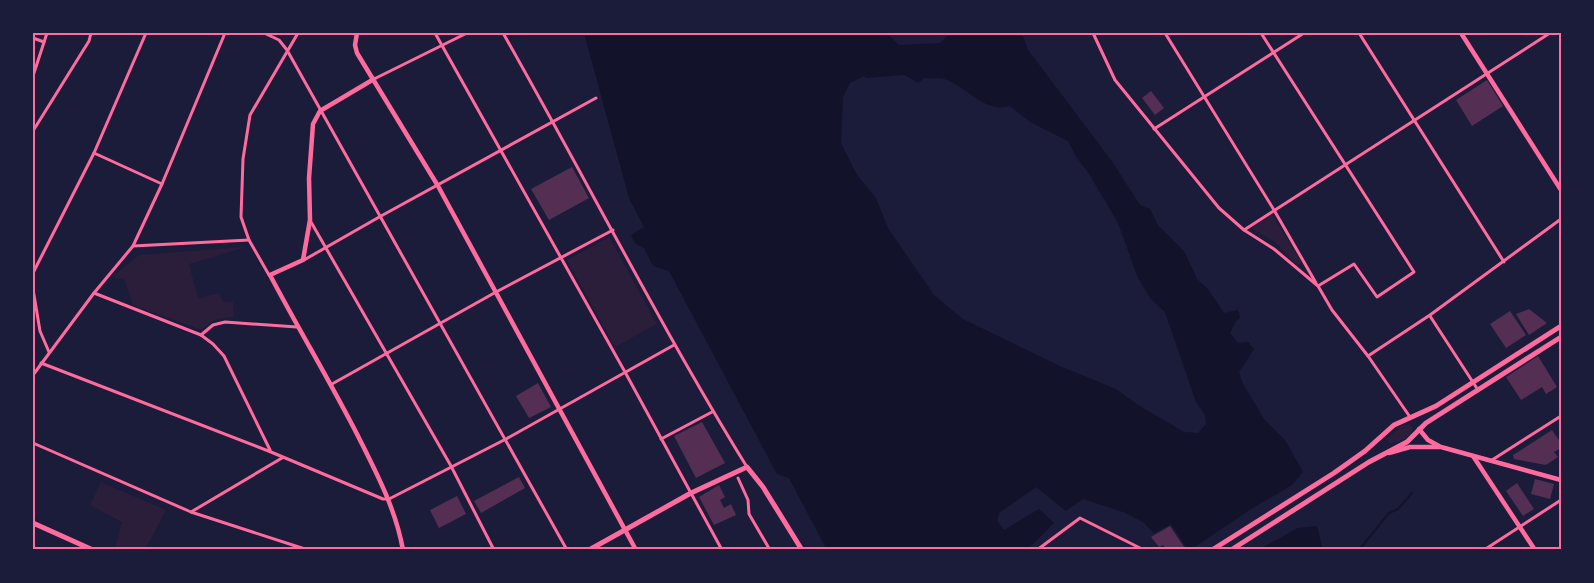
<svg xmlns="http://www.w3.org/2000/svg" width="1594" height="583" font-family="'PT Sans Narrow',sans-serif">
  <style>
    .green { fill: #2a1e3b }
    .water { fill: #12122b; fill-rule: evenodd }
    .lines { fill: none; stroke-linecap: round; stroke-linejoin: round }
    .stream { stroke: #12122b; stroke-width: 2 }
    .building { fill: #542f53 }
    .minor { stroke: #ff6b9d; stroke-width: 3 }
    .tertiary { stroke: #ff6b9d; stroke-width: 4.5 }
    .secondary { stroke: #ff6b9d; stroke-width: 4.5 }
    .primary { stroke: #ff6b9d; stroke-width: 5 }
    .neatline { fill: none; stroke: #ff6b9d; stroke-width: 2 }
  </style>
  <rect width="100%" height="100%" fill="#1b1b3a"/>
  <g class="green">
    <polygon points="1272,214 1302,263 1297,266 1275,242 1251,228"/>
    <polygon points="609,237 657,324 615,347 567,260"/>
    <polygon points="246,247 189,264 198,298 219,293 223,302 233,302 234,317 216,319 201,330 133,305 124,279 112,277 139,255"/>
    <path d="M1408,424L1413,427C1411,440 1400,440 1390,444L1386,439L1401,426Z"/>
    <polygon points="101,482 166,510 145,550 115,549 122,522 90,505"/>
  </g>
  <g class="water">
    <path d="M584,33H886L899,45L940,43L950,33H1022L1028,50L1111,160L1140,205L1150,209L1158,225L1184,251L1197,279L1208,289L1224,313L1238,310L1240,318L1236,321L1230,333L1238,343L1248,342L1254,349L1239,372L1242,382L1264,419L1285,440L1303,472L1292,485L1251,509L1190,550H1188L1171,524L1154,533L1144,523L1126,513L1083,499L1066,511L1036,487L999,513L997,521L1004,530L1039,509L1054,523L1027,550H827L789,478L777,474L669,271L653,266L644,248L636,244L631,235L644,227L629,198ZM905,75L918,83L924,78C931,79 940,77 947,80C970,89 984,113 1010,106L1030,122L1068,141L1075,155L1089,174L1118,223L1138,278L1150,298L1165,312L1196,402L1205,415L1206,424L1198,433L1184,432L1138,405L1116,389L1062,367L963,319L934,295L888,228L876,198L857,175L841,143L843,97L850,83L864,76L866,78Z"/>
    <polygon points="1317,526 1323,550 1258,550 1298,528"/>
  </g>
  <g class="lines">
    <polyline class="stream" points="1359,550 1389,513 1398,509 1412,493"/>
  </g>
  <g class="building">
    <polygon points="1487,80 1503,106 1472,126 1456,100"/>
    <polygon points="1151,91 1164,108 1155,115 1142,98"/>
    <polygon points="572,167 589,198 549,220 531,189"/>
    <polygon points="1529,309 1547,323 1529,335 1516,314"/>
    <polygon points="1510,311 1526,335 1506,348 1490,324"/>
    <polygon points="1538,356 1557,387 1546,394 1542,387 1521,400 1506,377"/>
    <polygon points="538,383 551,407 529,418 516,396"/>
    <polygon points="702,422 725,463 696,478 674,436"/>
    <polygon points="1552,430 1561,443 1561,448 1554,452 1558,457 1546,465 1514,459 1513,455"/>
    <polygon points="519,477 525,488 481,513 474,501"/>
    <polygon points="1535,479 1554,484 1550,499 1531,494"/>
    <polygon points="1517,483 1534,509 1523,516 1506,491"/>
    <polygon points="719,485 725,497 720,500 724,508 731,504 736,515 714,525 699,497"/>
    <polygon points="457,496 466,514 439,528 430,510"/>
    <polygon points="1170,526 1186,550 1167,550 1163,545 1159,547 1151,537"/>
  </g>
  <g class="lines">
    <g class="minor">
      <polyline points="264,33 279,40 287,50 567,550"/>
      <polyline points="435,33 625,372 722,550"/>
      <path d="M503,33C585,177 660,326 747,467"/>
      <polyline points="1093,33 1115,80 1219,208 1244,230 1274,249 1318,286 1332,310 1368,356 1410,417"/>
      <polyline points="1165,33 1274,210 1316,283"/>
      <polyline points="1261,33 1414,272 1377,297 1354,264 1318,286"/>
      <polyline points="1359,33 1504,262"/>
      <polyline points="33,38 44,42"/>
      <polyline points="33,76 47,33"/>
      <polyline points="374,79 467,33"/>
      <polyline points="1154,129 1304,33"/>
      <polyline points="33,131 89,41 91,33"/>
      <polyline points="94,153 162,184"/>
      <polyline points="311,222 451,466 494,550"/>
      <polyline points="1244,230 1550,33"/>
      <polyline points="133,246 249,240"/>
      <polyline points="304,260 381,216 596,98"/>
      <polyline points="33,273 94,153 146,33"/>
      <polyline points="269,275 249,240 241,217 243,159 250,115 298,33"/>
      <polyline points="33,289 40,331 49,352"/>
      <polyline points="94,293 201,335 213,344 224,356 270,450"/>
      <polyline points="1430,316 1478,390"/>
      <polyline points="201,335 213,325 225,322 297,327"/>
      <polyline points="1368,356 1430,315 1561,219"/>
      <polyline points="41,363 271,452 383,499 389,499 506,439 674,345"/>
      <polyline points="33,375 94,293 133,246 162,184 225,33"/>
      <polyline points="332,384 496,292 613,230"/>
      <polyline points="661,439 712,412"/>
      <polyline points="33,443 191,512 308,550"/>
      <polyline points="1492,460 1561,416"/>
      <polyline points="738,478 748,500 749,514 770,550"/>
      <polyline points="191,512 282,458"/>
      <polyline points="1037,550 1080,518 1144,550"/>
      <polyline points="1484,550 1561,500"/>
    </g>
    <g class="tertiary">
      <polyline points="357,33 355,45 357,53 438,186 636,550"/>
      <polyline points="1461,33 1561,190"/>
      <path d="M374,79L320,111L313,124L309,178L310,220L303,260L270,275C300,332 333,386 362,444C379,478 396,511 403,550"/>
      <polyline points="1473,456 1535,550"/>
    </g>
    <g class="secondary">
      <polyline points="1419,429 1428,440 1439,446"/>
      <polyline points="1389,453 1410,447 1441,447 1561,480"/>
    </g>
    <g class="primary">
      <polyline points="33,523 93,550"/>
      <polyline points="589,550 691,493 747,467 763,487 802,550"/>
      <polyline points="1212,550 1334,473 1365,451 1394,425 1436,406 1561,326"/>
      <polyline points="1231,550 1369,462 1407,442 1426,423 1561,337"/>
    </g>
  </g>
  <rect width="1594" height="583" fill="none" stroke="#1b1b3a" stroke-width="69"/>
  <rect x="34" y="34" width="1526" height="514" class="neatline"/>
</svg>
